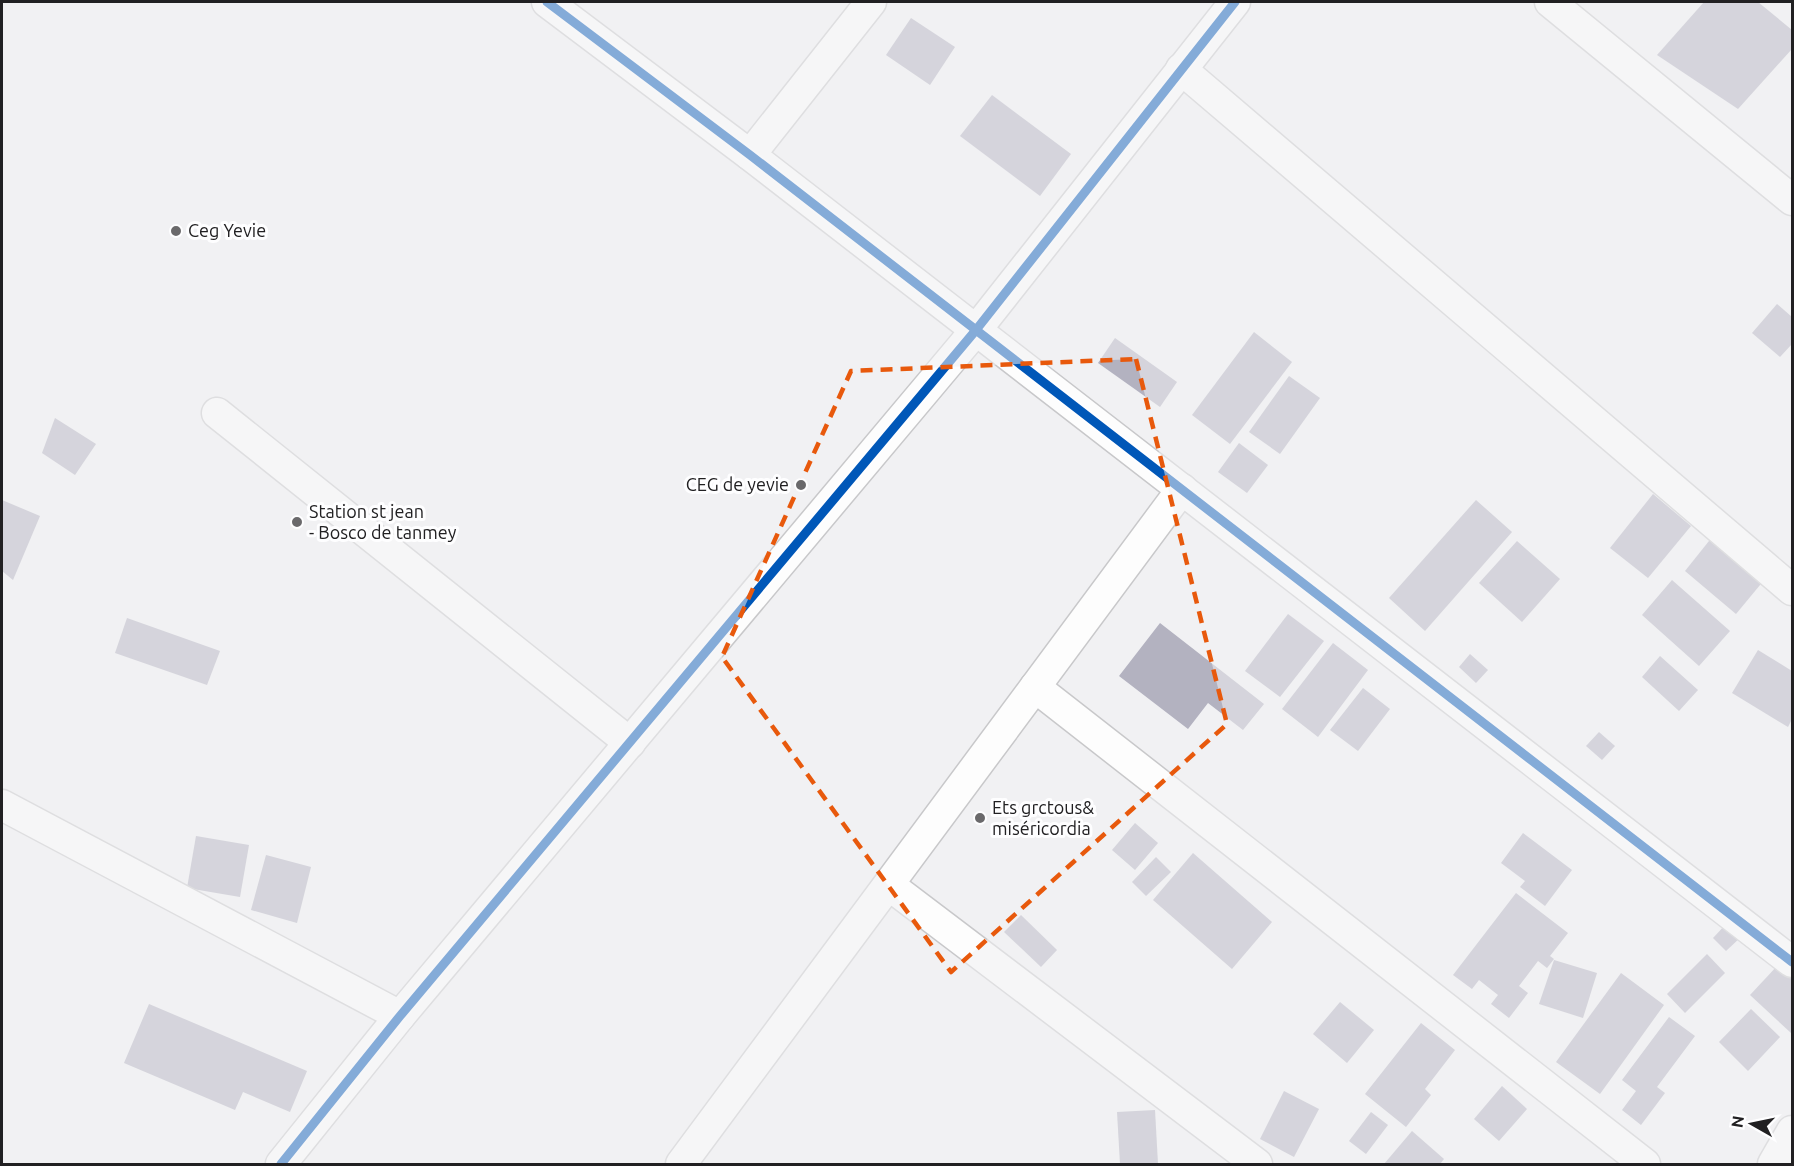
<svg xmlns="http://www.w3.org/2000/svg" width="1794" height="1166" font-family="Ubuntu,sans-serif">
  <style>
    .building { fill: #b3b2c0 }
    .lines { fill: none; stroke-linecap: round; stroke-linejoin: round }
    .street-casing { stroke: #c8c8ca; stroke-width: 33 }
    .street { stroke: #fdfdfd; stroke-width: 30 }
    .cycleway-casing { stroke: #fefeff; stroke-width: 13 }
    .cycleway { stroke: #0057b8; stroke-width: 9 }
    .marked { fill: none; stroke: #e8590c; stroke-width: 4.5; stroke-dasharray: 12 8; stroke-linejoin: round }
    .poi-dot { fill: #6a696b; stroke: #fefeff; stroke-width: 2 }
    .labels { text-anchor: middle; stroke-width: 6; stroke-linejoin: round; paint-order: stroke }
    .poi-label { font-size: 18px; fill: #212022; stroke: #fefeff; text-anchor: start }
  </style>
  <rect width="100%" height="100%" fill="#f1f1f3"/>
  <g class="building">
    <polygon points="1704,2 1758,2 1792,30 1792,49 1738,109 1657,55"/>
    <polygon points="911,18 955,47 930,85 886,55"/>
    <polygon points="992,95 1071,154 1040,196 960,136"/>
    <polygon points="1777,304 1792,317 1792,344 1780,357 1752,333"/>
    <polygon points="1254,332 1292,362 1230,444 1192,415"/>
    <polygon points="1115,338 1177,382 1160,407 1098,363"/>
    <polygon points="1289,376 1320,398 1280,454 1249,432"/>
    <polygon points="55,418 96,444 75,475 42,453"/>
    <polygon points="1239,443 1268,465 1247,493 1218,472"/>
    <polygon points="1653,494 1691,526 1648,578 1610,548"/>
    <polygon points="2,500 40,516 13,580 2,571"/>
    <polygon points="1476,500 1512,532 1425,631 1389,598"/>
    <polygon points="1713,536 1765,579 1736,614 1685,571"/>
    <polygon points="1517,541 1560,579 1522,622 1479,583"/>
    <polygon points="1672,580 1730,631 1699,666 1642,615"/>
    <polygon points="1288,614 1324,641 1280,697 1245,671"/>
    <polygon points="127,618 220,651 207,685 115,653"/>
    <polygon points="1160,623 1264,704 1243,730 1208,703 1188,729 1119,676"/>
    <polygon points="1333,643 1368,670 1318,737 1282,709"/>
    <polygon points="1758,650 1792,671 1792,719 1788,727 1732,693"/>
    <polygon points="1470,654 1488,670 1476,683 1459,667"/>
    <polygon points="1660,656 1698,690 1679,711 1642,677"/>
    <polygon points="1363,688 1390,709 1358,751 1330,730"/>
    <polygon points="1599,732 1615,746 1602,760 1586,746"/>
    <polygon points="1135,823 1158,843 1135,870 1112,850"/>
    <polygon points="1523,833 1572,870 1545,906 1520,887 1525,881 1501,863"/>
    <polygon points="196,836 249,845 240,897 187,888"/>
    <polygon points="1193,853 1272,922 1232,969 1153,900"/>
    <polygon points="266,855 311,867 297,923 251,910"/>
    <polygon points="1156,857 1171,872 1146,896 1132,882"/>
    <polygon points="1516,893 1568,933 1550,956 1554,959 1547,968 1538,961 1519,986 1528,993 1509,1018 1491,1004 1498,995 1479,980 1472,989 1453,975"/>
    <polygon points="1021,915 1057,950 1041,967 1004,932"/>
    <polygon points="1727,923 1741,937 1726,951 1713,938"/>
    <polygon points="1707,954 1725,973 1685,1013 1667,994"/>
    <polygon points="1554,960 1597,973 1583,1018 1539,1004"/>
    <polygon points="1778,965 1792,979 1792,1031 1791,1033 1750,995"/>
    <polygon points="1621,973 1664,1005 1600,1094 1556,1062"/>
    <polygon points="1340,1002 1374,1030 1347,1063 1313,1034"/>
    <polygon points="149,1004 307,1071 290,1112 243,1092 235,1110 124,1063"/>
    <polygon points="1751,1009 1780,1037 1748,1071 1719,1042"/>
    <polygon points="1669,1017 1695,1036 1657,1087 1665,1093 1641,1125 1622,1110 1636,1091 1622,1080"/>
    <polygon points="1421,1023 1455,1050 1425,1089 1431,1095 1406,1127 1365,1094"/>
    <polygon points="1502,1086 1527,1109 1499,1141 1474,1119"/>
    <polygon points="1284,1091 1319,1109 1294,1157 1260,1139"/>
    <polygon points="1155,1110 1158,1164 1120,1164 1117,1112"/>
    <polygon points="1371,1112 1388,1125 1366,1154 1349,1141"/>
    <polygon points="1412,1131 1444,1159 1440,1164 1384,1164"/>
  </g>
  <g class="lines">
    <g class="street-casing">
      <g id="street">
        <polyline points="547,2 750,155 1792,962"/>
        <polyline points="1550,2 1792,200"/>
        <polyline points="1181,69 1792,590"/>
        <polyline points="750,155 871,2"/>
        <polyline points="217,413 630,743"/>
        <polyline points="1035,687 1645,1164"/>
        <polyline points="2,805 400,1016"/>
        <polyline points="889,885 1257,1164"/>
        <polyline points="281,1164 400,1016 976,330 1235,2"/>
        <polyline points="681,1164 1182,489"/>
        <polyline points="1773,1164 1792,1131"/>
      </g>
    </g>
    <use href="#street" class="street"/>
    <g class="cycleway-casing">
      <g id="cycleway">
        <polyline points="547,2 750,155 1792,962"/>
        <polyline points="281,1164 400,1016 976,330 1235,2"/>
      </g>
    </g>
    <use href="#cycleway" class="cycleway"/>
  </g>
  <path d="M0 0H1794V1166H0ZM1136,359L1227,724L951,972L722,657L851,371Z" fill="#f1f1f3" fill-opacity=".55" fill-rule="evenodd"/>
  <path class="marked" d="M1136,359L1227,724L951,972L722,657L851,371Z"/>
  <g class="poi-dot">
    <circle cx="176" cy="231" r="6"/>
    <circle cx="801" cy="485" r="6"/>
    <circle cx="297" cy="522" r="6"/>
    <circle cx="980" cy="818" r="6"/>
  </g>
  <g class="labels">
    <g class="poi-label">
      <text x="188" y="237">Ceg Yevie</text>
      <text x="789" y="491" text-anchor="end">CEG de yevie</text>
      <text x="309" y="518">Station st jean<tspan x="309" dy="21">- Bosco de tanmey</tspan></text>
      <text x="992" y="814">Ets grctous&amp;<tspan x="992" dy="21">miséricordia</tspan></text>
    </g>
  </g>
  <rect width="1794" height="1166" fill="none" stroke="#212022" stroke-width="6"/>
  <g transform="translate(1752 1124) rotate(279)" stroke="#fefeff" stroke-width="4.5" paint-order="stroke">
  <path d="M0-4.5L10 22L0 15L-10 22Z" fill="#212022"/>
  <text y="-9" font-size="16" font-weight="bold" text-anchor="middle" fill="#212022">N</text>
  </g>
</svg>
